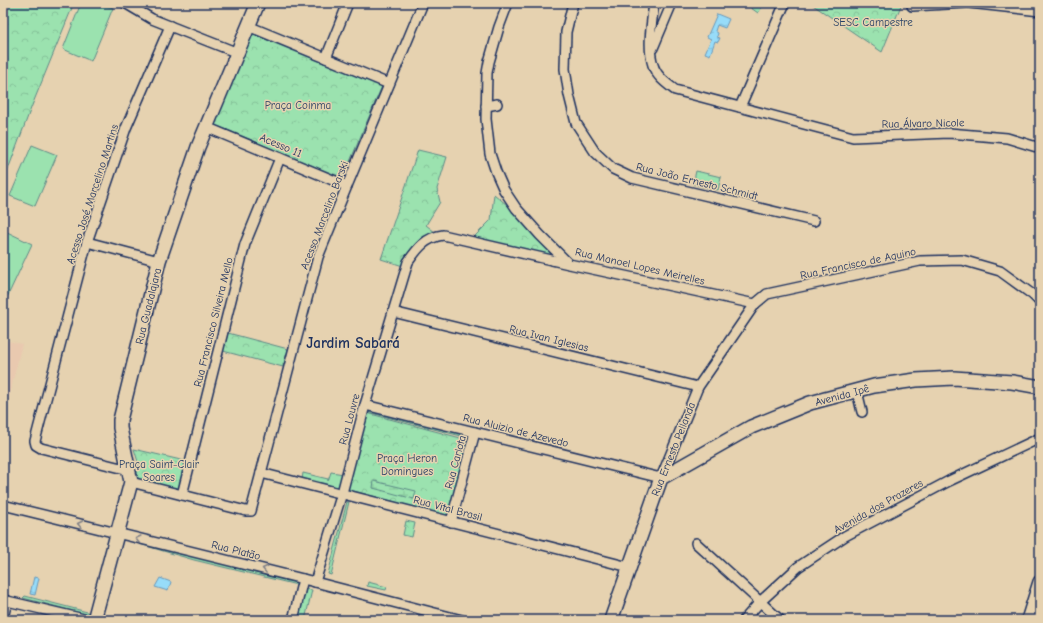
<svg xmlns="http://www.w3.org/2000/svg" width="1043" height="623" font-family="'Comic Neue',sans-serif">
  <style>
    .built { fill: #e9c9af }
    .green { fill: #9be2af; stroke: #5b8886 }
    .forest { fill: url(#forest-crowns); stroke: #5b8886 }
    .wetland { fill: url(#wetland-marsh); stroke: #5b8886 }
    .water { fill: url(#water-ripples); stroke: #6597bb }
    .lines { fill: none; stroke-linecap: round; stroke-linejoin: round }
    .street-casing { stroke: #1b2f5e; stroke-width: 12 }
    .secondary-casing { stroke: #1b2f5e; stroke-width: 16 }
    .street { stroke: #e6d2b0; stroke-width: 9 }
    .secondary { stroke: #e6d2b0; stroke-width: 13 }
    .oneway { stroke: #808087 }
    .labels { text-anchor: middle; stroke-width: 3; stroke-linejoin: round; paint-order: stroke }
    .park-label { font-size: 11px; fill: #284166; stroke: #e6d2b0 }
    .street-label { font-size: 11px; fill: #1b2f5e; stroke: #e6d2b0 }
    .district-label { font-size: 15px; font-weight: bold; fill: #1b2f5e; stroke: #e6d2b0 }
  </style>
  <defs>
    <pattern id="forest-crowns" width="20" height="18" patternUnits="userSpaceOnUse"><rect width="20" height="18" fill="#9be2af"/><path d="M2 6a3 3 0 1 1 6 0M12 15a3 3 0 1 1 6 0" fill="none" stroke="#85c299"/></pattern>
    <pattern id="wetland-marsh" width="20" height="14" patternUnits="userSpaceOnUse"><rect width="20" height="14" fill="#9be2af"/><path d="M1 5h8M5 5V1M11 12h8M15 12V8" fill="none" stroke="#85c299"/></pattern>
    <pattern id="water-ripples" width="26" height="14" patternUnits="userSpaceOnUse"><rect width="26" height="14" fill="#97dcf9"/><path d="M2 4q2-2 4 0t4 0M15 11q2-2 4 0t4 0" fill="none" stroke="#82bdd8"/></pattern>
  </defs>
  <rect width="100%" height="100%" fill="#e6d2b0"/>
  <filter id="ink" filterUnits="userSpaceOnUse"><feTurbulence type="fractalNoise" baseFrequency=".025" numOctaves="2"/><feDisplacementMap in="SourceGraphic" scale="8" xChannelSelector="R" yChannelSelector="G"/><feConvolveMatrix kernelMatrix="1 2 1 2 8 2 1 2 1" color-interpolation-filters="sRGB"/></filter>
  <g filter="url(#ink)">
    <polygon class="built" points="3,340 22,344 9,397 3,410"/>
    <g class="green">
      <polygon points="81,3 100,3 113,8 91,61 63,49"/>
      <polygon points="744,3 765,3 758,13"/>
      <polygon points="32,145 57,155 35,206 10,196"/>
      <polygon points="696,171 721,177 718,190 693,184"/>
      <polygon points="3,230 32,244 3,306"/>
      <polygon points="368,409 470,433 469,438 367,412"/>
      <polygon points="331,472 344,474 341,488 302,479 303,473 328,479 328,481"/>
      <polygon points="347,502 349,502 331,575 328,574"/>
      <polygon points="136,541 298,582 297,585 194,560 136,543"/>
      <polygon points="306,589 312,590 305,620 298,620"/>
      <polygon points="25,596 95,614 93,616 23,598"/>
    </g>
    <g class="forest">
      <polygon points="3,3 74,3 31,108 3,183 3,157 5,155 3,152"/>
      <polygon points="810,3 902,3 882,52"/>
      <polygon points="253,31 382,86 343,178 213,124"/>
      <polygon points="418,150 447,157 437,189 440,202 426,225 435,232 403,266 381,259"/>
      <polygon points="494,194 507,205 558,258 472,239 491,220"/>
      <polygon points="228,333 288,349 283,367 223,351"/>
      <polygon points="367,413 468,440 448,516 346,489"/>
      <polygon points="134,449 185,461 178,491 135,481 139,465"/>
      <polygon points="406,521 415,523 412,537 403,535"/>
      <polygon points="368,582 387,587 386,590 367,586"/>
    </g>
    <polygon class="wetland" points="374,481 416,491 414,499 373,488"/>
    <g class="water">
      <polygon points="717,14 729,19 725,28 717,25 715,31 718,33 717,37 720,38 718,42 715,41 710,55 705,53 711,39 707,37"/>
      <polygon points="34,577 39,578 35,595 30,594"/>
      <polygon points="160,578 171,582 168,591 155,587"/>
    </g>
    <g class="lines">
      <g class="street-casing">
        <g id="street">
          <polyline points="125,3 152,19 238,53"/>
          <polyline points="508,3 499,27 489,62 487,73 486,119 490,154 496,172 504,190 516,208 540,235 569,264 755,304"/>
          <polyline points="573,3 566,32 565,69 569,95 576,123 595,152 613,169 632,178 814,221"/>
          <path d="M654,3C652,21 647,47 653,65C656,76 666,83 675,90L853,137L949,133L1007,138L1040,148"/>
          <polyline points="969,3 1040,11"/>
          <polyline points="912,6 966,3"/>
          <polyline points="248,26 389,84"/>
          <polyline points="653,48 672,3"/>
          <polyline points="326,58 348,3"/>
          <polyline points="486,106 497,104"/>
          <polyline points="740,107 785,3"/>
          <polyline points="206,127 347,186"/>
          <polyline points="87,242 159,261"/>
          <polyline points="393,312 698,387"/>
          <polyline points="857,391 862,412"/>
          <polyline points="365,405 661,478 698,387 755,304 767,294 920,261 962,260 1000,271 1033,295 1040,302"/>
          <polyline points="129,470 41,448 36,445 35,441 87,242 126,128 170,26"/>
          <polyline points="261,473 629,567"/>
          <polyline points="131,482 246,511 251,511 318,257 347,186 423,3"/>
          <polyline points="182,495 245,244 280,158"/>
          <polyline points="3,505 315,582 462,620"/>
          <polyline points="451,522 475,432"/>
          <polyline points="696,543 780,620"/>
          <path d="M315,582L342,493L365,405L408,262C417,249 426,237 443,235L569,264"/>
          <polyline points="3,600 88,620"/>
          <polyline points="3,618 7,601"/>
          <polyline points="293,620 303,579"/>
          <polyline points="744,620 760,602 798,567 845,536 949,481 1040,438"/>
        </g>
      </g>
      <g class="secondary-casing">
        <g id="secondary">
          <polyline points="94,620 131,482 120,428 120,420 159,261 198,147 258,3"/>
          <polyline points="611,620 661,478 751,427 810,403 874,386 916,380 954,378 1012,382 1040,387"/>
          <polyline points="1028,620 1040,582"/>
        </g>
      </g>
      <use href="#street" class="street"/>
      <use href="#secondary" class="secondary"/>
    </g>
    <defs><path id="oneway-chevron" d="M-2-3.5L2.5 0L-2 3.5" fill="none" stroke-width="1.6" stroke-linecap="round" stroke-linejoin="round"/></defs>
    <g class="oneway">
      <use href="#oneway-chevron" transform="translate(80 524) rotate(-166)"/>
      <use href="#oneway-chevron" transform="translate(138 539) rotate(-166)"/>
      <use href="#oneway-chevron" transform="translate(265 569) rotate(-166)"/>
    </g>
  </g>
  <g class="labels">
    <g class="park-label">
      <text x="873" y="26">SESC Campestre</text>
      <text x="298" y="109">Praça Coinma</text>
      <text x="407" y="462">Praça Heron<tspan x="407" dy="13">Domingues</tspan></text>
      <text x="159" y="468">Praça Saint-Clair<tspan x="159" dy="13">Soares</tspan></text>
    </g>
    <g class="street-label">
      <text transform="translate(923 123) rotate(-1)" y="4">Rua Álvaro Nicole</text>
      <text transform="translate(281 145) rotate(23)" y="4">Acesso 11</text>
      <text transform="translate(697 181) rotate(14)" y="4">Rua João Ernesto Schmidt</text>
      <text transform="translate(92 194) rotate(-72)" y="4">Acesso José Marcelino Martins</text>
      <text transform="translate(324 215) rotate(-69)" y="4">Acesso Marcelino Barski</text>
      <text transform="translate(858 263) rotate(-12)" y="4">Rua Francisco de Aquino</text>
      <text transform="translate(640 266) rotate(13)" y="4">Rua Manoel Lopes Meirelles</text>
      <text transform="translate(148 306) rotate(-76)" y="4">Rua Guadalajara</text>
      <text transform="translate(213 322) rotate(-76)" y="4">Rua Francisco Silveira Mello</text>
      <text transform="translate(549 338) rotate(14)" y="4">Rua Ivan Iglesias</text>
      <text transform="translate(842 395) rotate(-15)" y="4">Avenida Ipê</text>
      <text transform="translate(349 419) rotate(-75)" y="4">Rua Louvre</text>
      <text transform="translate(516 430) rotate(14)" y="4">Rua Aluizio de Azevedo</text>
      <text transform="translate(673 449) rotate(-68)" y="4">Rua Ernesto Pellanda</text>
      <text transform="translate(455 462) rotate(-75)" y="4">Rua Carlota</text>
      <text transform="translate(878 506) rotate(-29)" y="4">Avenida dos Prazeres</text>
      <text transform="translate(448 508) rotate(15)" y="4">Rua Vital Brasil</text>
      <text transform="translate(236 550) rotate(14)" y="4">Rua Platão</text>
    </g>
    <g class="district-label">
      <text x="353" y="348">Jardim Sabará</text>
    </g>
  </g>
  <rect width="1043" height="623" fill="none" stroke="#e6d2b0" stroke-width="16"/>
  <rect x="8" y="8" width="1027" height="607" fill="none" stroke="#1b2f5e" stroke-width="1.5" filter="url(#ink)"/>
</svg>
